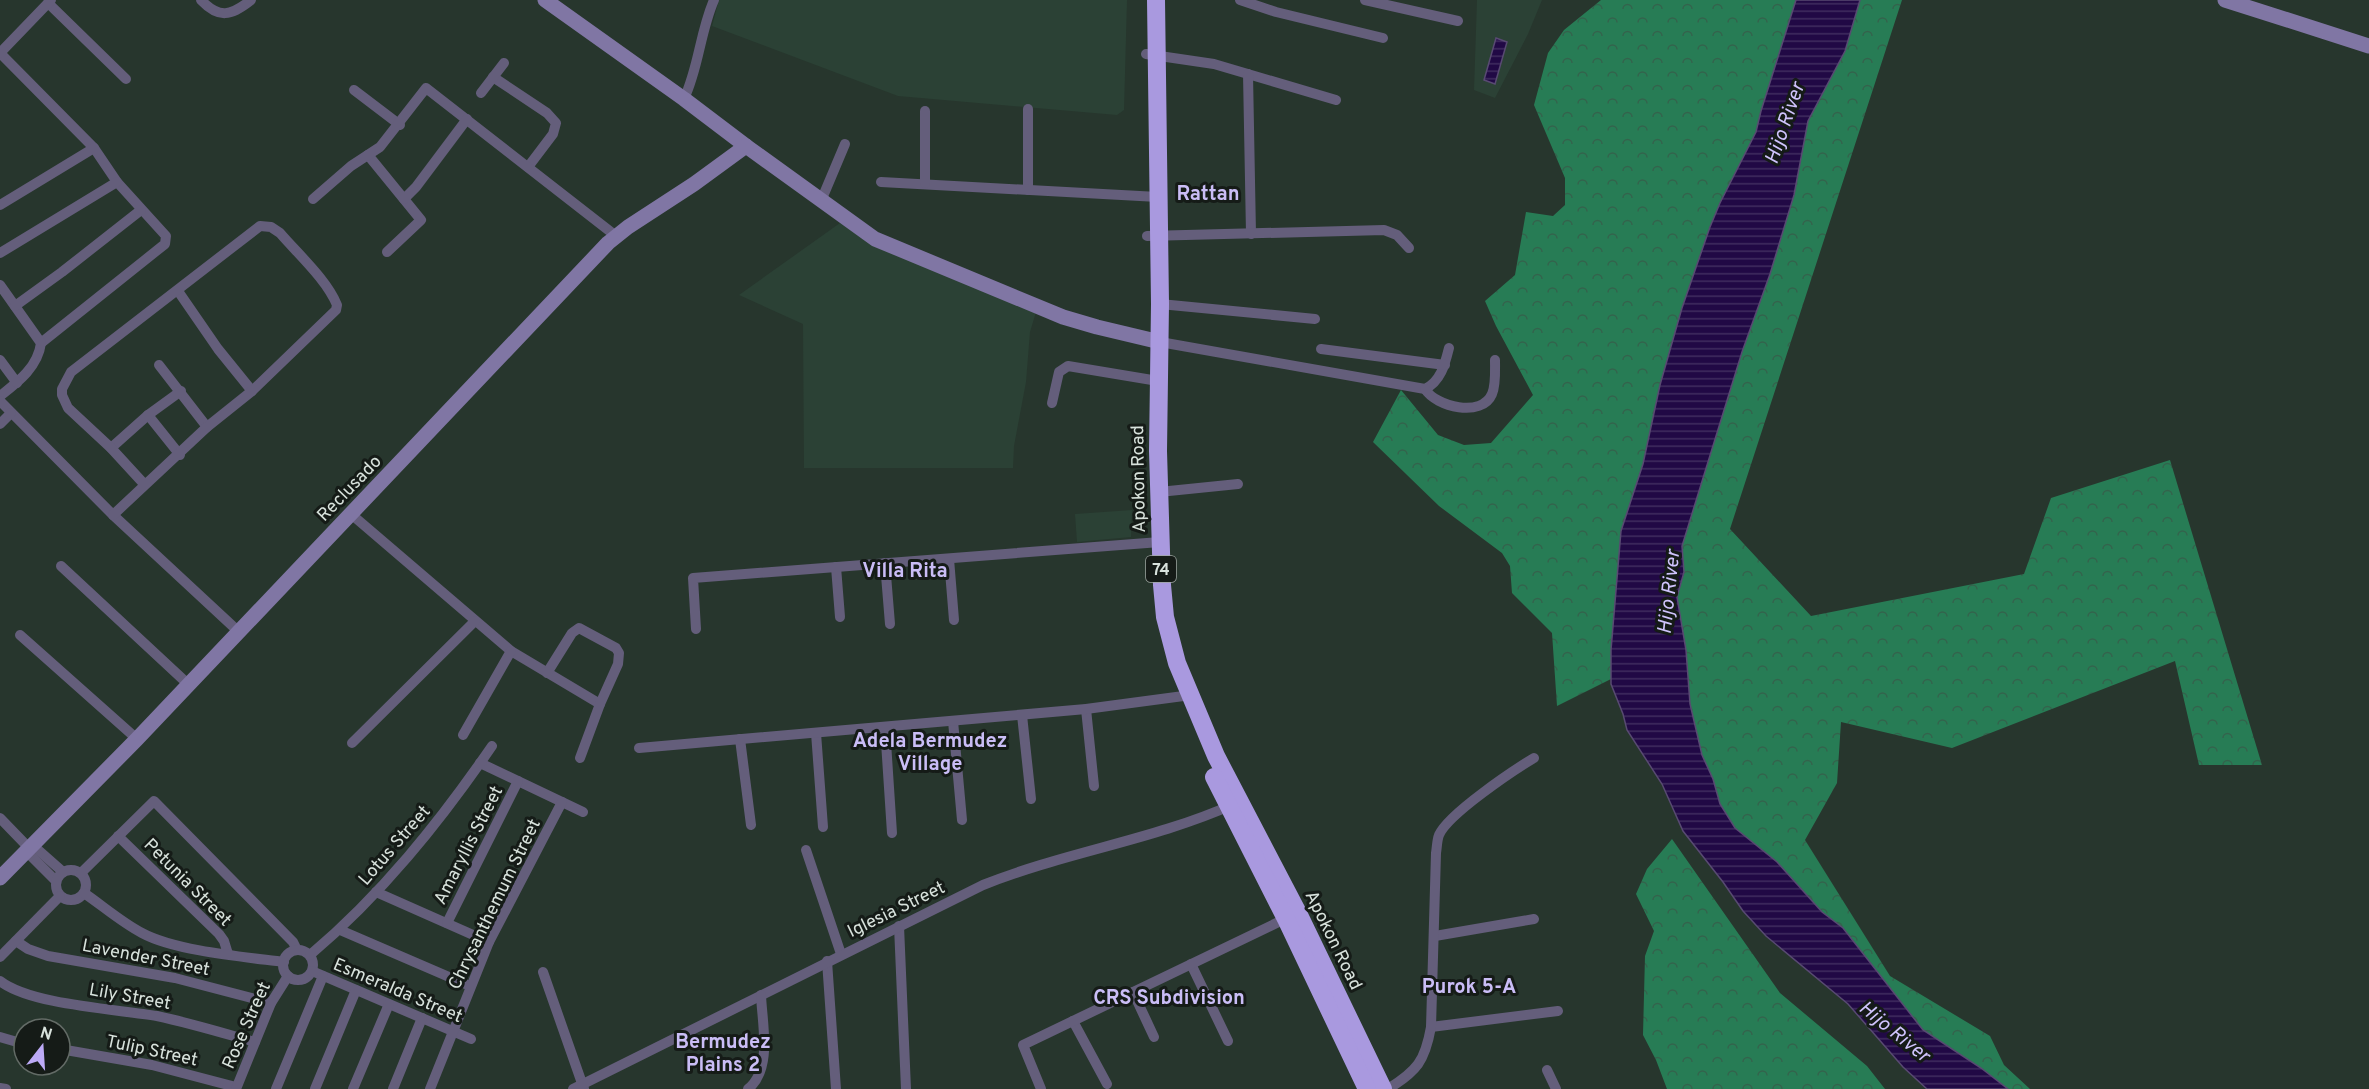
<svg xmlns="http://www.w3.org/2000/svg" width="2369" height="1089" font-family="Overpass,sans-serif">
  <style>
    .built { fill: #2b4135 }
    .forest { fill: url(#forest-crowns) }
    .water { fill: url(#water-rules); stroke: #584a72; stroke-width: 1.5 }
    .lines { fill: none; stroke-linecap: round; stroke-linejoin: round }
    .street { stroke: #645e7b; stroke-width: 10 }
    .secondary { stroke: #8076a4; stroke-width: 15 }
    .highway { stroke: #a999df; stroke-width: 18 }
    .labels { text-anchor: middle; stroke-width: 6; stroke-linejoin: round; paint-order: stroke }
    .shield { fill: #151b17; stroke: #9ea6a1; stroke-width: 1.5 }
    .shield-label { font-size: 16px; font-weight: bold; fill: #d8e2dc }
    .street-label { font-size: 18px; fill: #d8e2dc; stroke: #151b17 }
    .water-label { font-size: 20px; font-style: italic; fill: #cfc3fc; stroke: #151b17 }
    .neighbourhood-label { font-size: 20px; font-weight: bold; fill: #cabdf6; stroke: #151b17 }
  </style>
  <defs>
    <pattern id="forest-crowns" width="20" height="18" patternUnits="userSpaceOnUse" patternTransform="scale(1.5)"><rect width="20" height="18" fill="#277c55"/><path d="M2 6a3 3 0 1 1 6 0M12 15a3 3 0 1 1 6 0" fill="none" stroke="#33634c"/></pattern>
    <pattern id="water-rules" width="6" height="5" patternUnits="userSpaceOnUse" patternTransform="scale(1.5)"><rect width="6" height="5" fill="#210945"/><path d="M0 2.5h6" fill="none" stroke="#402d5f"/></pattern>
  </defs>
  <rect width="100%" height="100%" fill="#27362d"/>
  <g class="built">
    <polygon points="719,0 1127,0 1124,110 1117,115 898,96 712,26"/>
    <polygon points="1477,0 1542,0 1528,34 1495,98 1474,90"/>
    <polygon points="840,223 1036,312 1030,332 1026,382 1014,446 1013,468 804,468 803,324 739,295"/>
    <polygon points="1132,510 1131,537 1077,542 1075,514"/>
  </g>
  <g class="forest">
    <polygon points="1601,0 1796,0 1761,111 1756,132 1710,227 1682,308 1660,385 1643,464 1621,531 1611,679 1557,706 1552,633 1512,593 1510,566 1502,553 1439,506 1373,442 1401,390 1438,435 1464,445 1491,443 1533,395 1496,326 1485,301 1515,275 1526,212 1553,216 1565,205 1565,178 1534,105 1548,53 1564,30"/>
    <polygon points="1860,0 1902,0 1730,529 1811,616 2024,574 2051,498 2170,460 2262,765 2199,765 2175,661 1952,748 1841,722 1837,783 1805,840 1890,976 1990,1036 2004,1065 2030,1089 2008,1089 1981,1068 1923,1030 1843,928 1822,912 1777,862 1735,828 1720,804 1713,779 1702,755 1690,704 1686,650 1677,597 1684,572 1682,546 1742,352 1770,274 1794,195 1808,121 1845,51"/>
    <polygon points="1672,839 1780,993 1867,1066 1885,1089 1667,1089 1656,1060 1643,1035 1645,956 1654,931 1636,894 1647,869"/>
  </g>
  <g class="water">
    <polygon points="1796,0 1860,0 1845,51 1808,121 1794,195 1770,274 1742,352 1682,546 1684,572 1677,597 1686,650 1690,704 1702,755 1713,779 1720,804 1735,828 1777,862 1822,912 1843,928 1923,1030 1981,1068 2008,1089 1927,1089 1903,1067 1848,1004 1766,936 1743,911 1723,882 1683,831 1662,784 1627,730 1623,714 1611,684 1611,650 1621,531 1643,464 1660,385 1682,308 1710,227 1720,203 1756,132 1761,111"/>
    <polygon points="1496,38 1507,42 1495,84 1484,80"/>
  </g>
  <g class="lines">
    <g class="street">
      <path d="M201,0C219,19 231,16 251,0"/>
      <polyline points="1240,0 1276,12 1383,38"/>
      <polyline points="1365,0 1458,21"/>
      <polyline points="48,3 126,79"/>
      <polyline points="0,53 94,148"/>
      <polyline points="0,53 51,0"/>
      <polyline points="1146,54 1214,64 1336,100"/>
      <polyline points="1248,74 1251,234"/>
      <polyline points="493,77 547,113 556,123 553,134 528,167"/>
      <polyline points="354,90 400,125"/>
      <polyline points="481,93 504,63"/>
      <path d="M684,99C699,67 700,32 714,0"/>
      <polyline points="1028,109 1028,190"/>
      <polyline points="368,155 421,220 387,252"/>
      <polyline points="881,182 1158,197"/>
      <polyline points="925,183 925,111"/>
      <polyline points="313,199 351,166 380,147 426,88 616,236"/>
      <polyline points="404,199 416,187 467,119"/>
      <polyline points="821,201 845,144"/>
      <polyline points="0,205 94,148 117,182 166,236 165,244 41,343"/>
      <polyline points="1147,236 1384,230 1397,235 1409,248"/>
      <polyline points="0,253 117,182"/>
      <path d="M0,285L41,343C38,367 18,382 0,396"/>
      <polyline points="178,291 218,349 252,391"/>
      <polyline points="1160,304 1315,319"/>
      <polyline points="15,306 62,272 141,210"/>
      <path d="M1160,342L1425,389C1441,381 1445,364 1449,348"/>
      <polyline points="1321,349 1445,365"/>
      <polyline points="0,360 17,383"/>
      <polyline points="159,365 207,427"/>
      <path d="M1425,389C1436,407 1482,418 1492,394C1496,385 1495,371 1495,360"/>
      <polyline points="0,401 113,515 239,632"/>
      <polyline points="1052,403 1059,372 1068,366 1158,381"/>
      <polyline points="148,415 180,455"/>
      <polyline points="0,424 11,413"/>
      <polyline points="111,448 148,415 181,391"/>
      <polyline points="1159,492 1238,484"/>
      <polyline points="351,514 511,651 600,704"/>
      <path d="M113,515L207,427L252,391L336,310L337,305C327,280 298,254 280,233L271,227L260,226L71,372L62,389V395L68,408L111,448L145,485"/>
      <polyline points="949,559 954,620"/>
      <polyline points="885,563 890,624"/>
      <polyline points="61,566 189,685"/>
      <polyline points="836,567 840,617"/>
      <polyline points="696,629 693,578 1160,542"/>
      <polyline points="20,635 137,739"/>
      <polyline points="547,673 572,633 579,628 616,648 619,653 618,664 600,704 580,758"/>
      <polyline points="1086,709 1094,786"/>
      <polyline points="1022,715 1031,799"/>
      <polyline points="953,721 962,820"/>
      <polyline points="885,727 892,833"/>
      <polyline points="816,733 823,827"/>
      <polyline points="463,735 511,651"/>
      <polyline points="740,739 751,825"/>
      <polyline points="352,743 475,621"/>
      <polyline points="639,748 1086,709 1191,695"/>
      <polyline points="480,763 583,812"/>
      <polyline points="0,818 29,848 31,856 56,881"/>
      <polyline points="118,836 219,934 224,941 228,954"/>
      <polyline points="29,848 37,849 63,872"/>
      <polyline points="806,850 841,954"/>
      <circle cx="71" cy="885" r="15"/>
      <polyline points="81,873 154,801 293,942 297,950"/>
      <polyline points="376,892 489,942"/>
      <path d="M84,893C103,906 121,922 142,933C175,951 245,957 284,962"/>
      <polyline points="447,923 518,781"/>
      <polyline points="899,926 906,1089"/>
      <polyline points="340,930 470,986"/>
      <polyline points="1435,936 1534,919"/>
      <polyline points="16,941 28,949 48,956 175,978 271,1003"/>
      <circle cx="298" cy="965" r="15"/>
      <path d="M310,955C381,895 439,823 492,746"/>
      <polyline points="0,957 60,896"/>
      <polyline points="827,961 836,1089"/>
      <polyline points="1191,964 1228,1041"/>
      <polyline points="312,971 471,1039"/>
      <polyline points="543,972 584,1089"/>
      <path d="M0,981C31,1005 116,1009 157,1016C190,1023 223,1033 255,1042"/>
      <polyline points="1133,992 1154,1037"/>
      <polyline points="1073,1021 1107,1084"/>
      <polyline points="1431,1027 1558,1011"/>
      <polyline points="0,1037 24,1044"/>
      <polyline points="60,1049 152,1065 236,1087"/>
      <polyline points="1547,1070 1556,1089"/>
      <polyline points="0,1088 6,1089"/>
      <polyline points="236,1089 271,1003 288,976"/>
      <polyline points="276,1089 323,976"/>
      <polyline points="315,1089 356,990"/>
      <polyline points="353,1089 389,1004"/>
      <polyline points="393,1089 422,1018"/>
      <polyline points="430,1089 489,942 562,802"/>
      <path d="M573,1089L983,885C1065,852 1154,840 1234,804"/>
      <path d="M748,1089C773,1069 762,1023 761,995"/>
      <polyline points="1041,1089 1023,1045 1289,917"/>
      <path d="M1388,1089C1417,1071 1425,1061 1431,1027L1436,853C1437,847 1437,840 1439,835C1448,814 1514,770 1534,758"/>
    </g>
    <g class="secondary">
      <polyline points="545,0 684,99 746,146 875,239 1063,317 1097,327 1160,342"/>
      <polyline points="2225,0 2369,46"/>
      <polyline points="0,878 137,739 608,243 628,227 694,184 746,146"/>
    </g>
    <g class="highway">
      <polyline points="1156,0 1160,304 1158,451 1162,585 1165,617 1177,663 1216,756 1298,913 1383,1089"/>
      <polyline points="1214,777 1286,919 1367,1089"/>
    </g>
  </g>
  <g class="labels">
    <rect class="shield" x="1146" y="556" width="30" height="26" rx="4.5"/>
    <g class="shield-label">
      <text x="1161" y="575">74</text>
    </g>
    <g class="street-label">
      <text transform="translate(1138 479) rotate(-91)" y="6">Apokon Road</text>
      <text transform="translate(349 488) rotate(-46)" y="6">Reclusado</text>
      <text transform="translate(394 845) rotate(-49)" y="6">Lotus Street</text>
      <text transform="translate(468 845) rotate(-63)" y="6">Amaryllis Street</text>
      <text transform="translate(188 882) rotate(45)" y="6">Petunia Street</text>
      <text transform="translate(494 904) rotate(-64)" y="6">Chrysanthemum Street</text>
      <text transform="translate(896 909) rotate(-26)" y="6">Iglesia Street</text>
      <text transform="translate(1334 940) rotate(64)" y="6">Apokon Road</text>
      <text transform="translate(146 957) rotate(11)" y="6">Lavender Street</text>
      <text transform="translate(398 990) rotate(23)" y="6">Esmeralda Street</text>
      <text transform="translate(130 996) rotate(10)" y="6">Lily Street</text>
      <text transform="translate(246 1025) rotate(-66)" y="6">Rose Street</text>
      <text transform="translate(152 1050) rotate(12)" y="6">Tulip Street</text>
    </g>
    <g class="water-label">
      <text transform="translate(1784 123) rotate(-71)" y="7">Hijo River</text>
      <text transform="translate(1668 592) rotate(-84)" y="7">Hijo River</text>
      <text transform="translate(1895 1031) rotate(39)" y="7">Hijo River</text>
    </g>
    <g class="neighbourhood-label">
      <text x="1208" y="200">Rattan</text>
      <text x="905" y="577">Villa Rita</text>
      <text x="930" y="747">Adela Bermudez<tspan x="930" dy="23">Village</tspan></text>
      <text x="1469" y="993">Purok 5-A</text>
      <text x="1169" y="1004">CRS Subdivision</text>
      <text x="723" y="1048">Bermudez<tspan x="723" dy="23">Plains 2</tspan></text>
    </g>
  </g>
  <g transform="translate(42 1047) rotate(17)"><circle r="28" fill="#151b17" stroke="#636b66" stroke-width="1.5"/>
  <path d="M0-4.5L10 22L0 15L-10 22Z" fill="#bcaaf6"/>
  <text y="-9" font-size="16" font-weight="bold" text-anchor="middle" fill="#d8e2dc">N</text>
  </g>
</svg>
